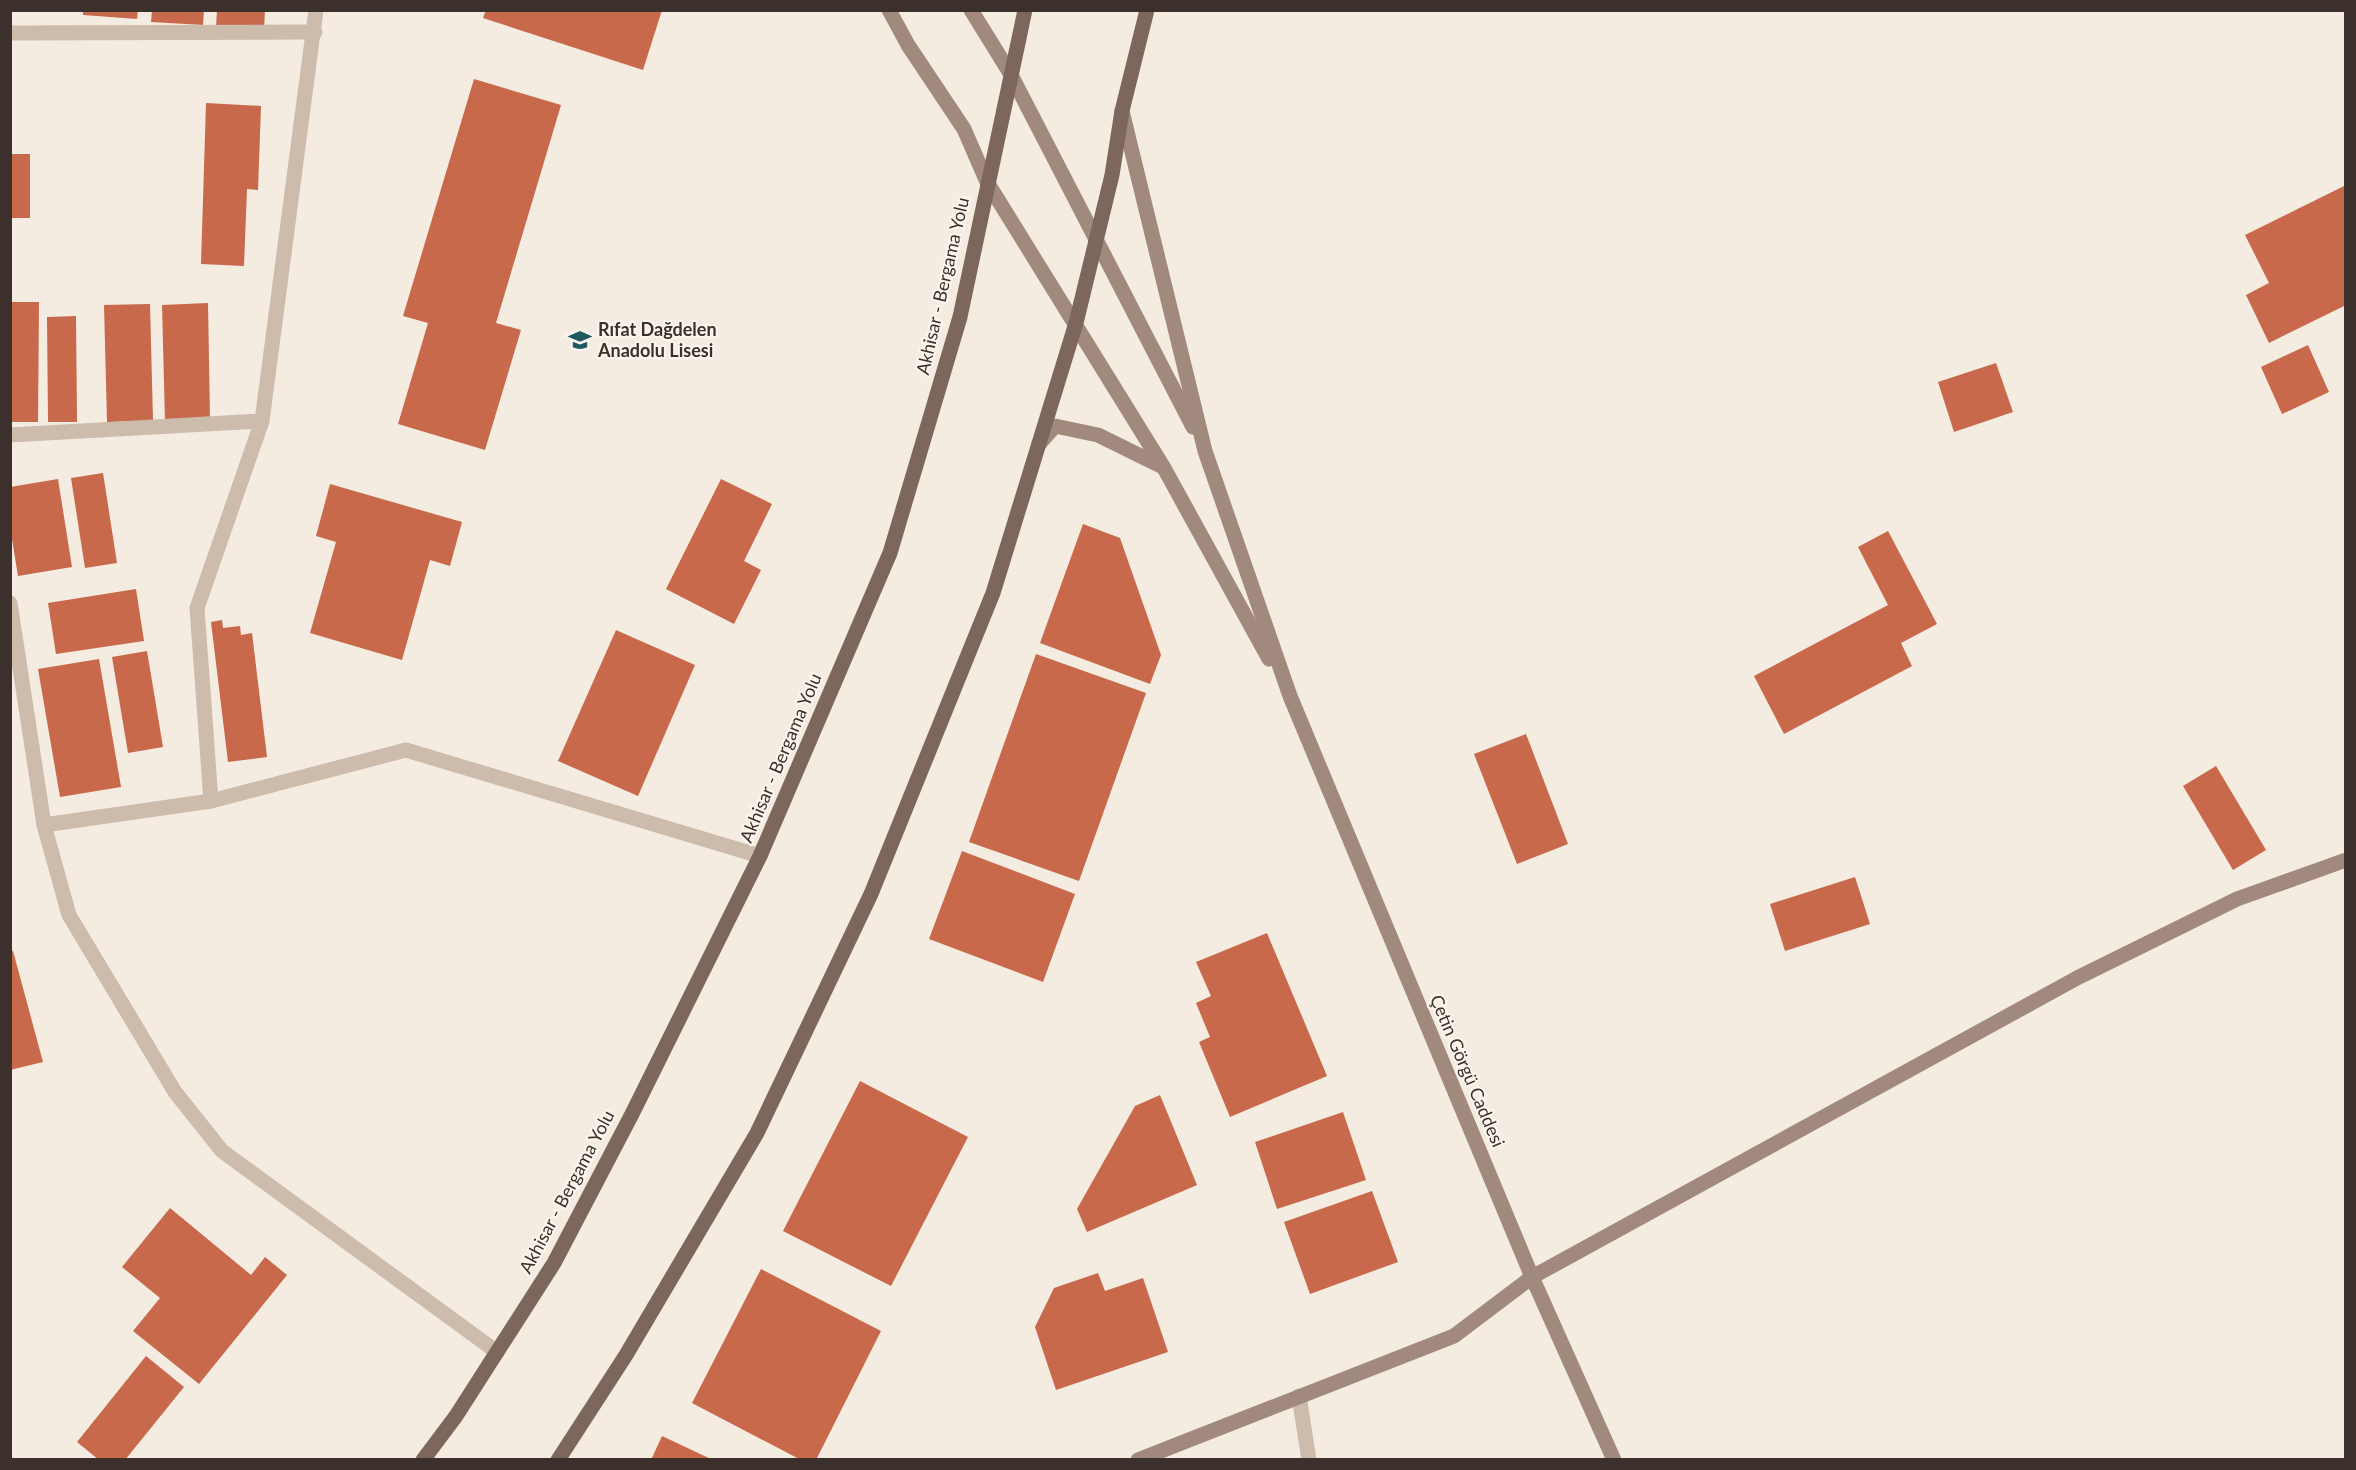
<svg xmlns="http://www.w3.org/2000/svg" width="2356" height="1470" font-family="Lato,sans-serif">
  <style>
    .building { fill: #c8694b }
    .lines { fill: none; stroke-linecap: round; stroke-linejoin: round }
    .street { stroke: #cdbbac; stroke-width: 15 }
    .secondary { stroke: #a18a7d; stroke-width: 15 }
    .primary { stroke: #7d675c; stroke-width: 15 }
    .labels { text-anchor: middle; stroke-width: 4.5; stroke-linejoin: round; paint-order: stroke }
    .street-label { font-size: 18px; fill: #3b302b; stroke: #fbf5ee }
    .poi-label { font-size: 18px; font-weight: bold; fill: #3b302b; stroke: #fbf5ee; text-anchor: start }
  </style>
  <rect width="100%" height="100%" fill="#f4ebe1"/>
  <g class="building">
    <polygon points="83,10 138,10 137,19 83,15"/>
    <polygon points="152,10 204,10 203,25 151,22"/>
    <polygon points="217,10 265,10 264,29 216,27"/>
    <polygon points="486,10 662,10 643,70 483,18"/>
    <polygon points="474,79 561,105 496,323 521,330 485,450 398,424 428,323 403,316"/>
    <polygon points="206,103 261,106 258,190 247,189 244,266 201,264"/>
    <rect x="10" y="154" width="20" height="64"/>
    <polygon points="2346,185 2346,305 2269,343 2246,295 2269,283 2245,235"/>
    <polygon points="10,302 39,302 38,422 10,422"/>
    <polygon points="208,303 210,420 165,422 162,305"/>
    <polygon points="150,304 153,421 107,422 104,305"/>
    <polygon points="76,316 77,422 48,422 47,317"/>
    <polygon points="2308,345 2329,392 2282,414 2261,367"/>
    <polygon points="1996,363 2013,412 1954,432 1938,382"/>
    <polygon points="103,473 117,563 85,568 71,478"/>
    <polygon points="58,479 72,567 18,576 10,527 10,487"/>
    <polygon points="721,479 772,504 744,561 761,570 734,624 666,589"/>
    <polygon points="330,484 462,522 450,566 430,560 402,660 310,633 336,542 316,536"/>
    <polygon points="1083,524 1120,538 1161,655 1150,684 1040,643"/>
    <polygon points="1888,531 1937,624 1901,643 1912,666 1784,734 1754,676 1888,605 1858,547"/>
    <polygon points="136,589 144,641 56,654 48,603"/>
    <polygon points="222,620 223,628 240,626 241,635 252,633 267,757 228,762 211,622"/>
    <polygon points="616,630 695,665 638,796 558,761"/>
    <polygon points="147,651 163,747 128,753 112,657"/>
    <polygon points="1036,654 1146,693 1079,881 969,842"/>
    <polygon points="99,659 121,787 60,797 38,669"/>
    <polygon points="1526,734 1568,844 1517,864 1474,754"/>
    <polygon points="2216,766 2266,850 2233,870 2183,786"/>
    <polygon points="962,851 1075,894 1043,982 929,939"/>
    <polygon points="1855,877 1870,924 1785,951 1770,904"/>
    <polygon points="1267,933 1327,1076 1230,1117 1199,1042 1210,1037 1196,1003 1211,996 1196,962"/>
    <polygon points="10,951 13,951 43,1062 10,1070"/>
    <polygon points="860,1081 968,1137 891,1286 783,1231"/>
    <polygon points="1160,1095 1197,1185 1087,1232 1077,1209 1135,1106"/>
    <polygon points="1343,1112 1366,1180 1277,1209 1255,1142"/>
    <polygon points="1372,1191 1398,1262 1310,1294 1284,1222"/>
    <polygon points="170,1208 251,1275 265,1257 287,1275 199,1384 133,1331 160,1298 122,1267"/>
    <polygon points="761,1269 881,1331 816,1460 801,1460 692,1403"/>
    <polygon points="1098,1273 1105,1291 1143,1278 1168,1352 1056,1390 1035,1327 1054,1288"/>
    <polygon points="146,1356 184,1387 125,1460 99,1460 77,1442"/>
    <polygon points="662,1436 713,1460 651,1460"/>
  </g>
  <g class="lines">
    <g class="street">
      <polyline points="10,33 315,32"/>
      <polyline points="10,435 262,421"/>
      <polyline points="10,603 44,825 69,915 175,1092 222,1151 497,1352"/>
      <polyline points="211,801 197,608 262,421 316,10"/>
      <polyline points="44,825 211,801 406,750 760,856"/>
      <polyline points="1299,1396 1309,1460"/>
    </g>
    <g class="secondary">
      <polyline points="889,10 908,45 964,129 987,182 1164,468 1269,659"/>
      <polyline points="971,10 1010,73 1193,427"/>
      <polyline points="1122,111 1205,451 1290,696 1532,1277 1614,1460"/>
      <polyline points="1039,444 1055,426 1098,435 1163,467"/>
      <polyline points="1138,1460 1454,1336 1532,1277 2077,978 2237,899 2346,860"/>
    </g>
    <g class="primary">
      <polyline points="423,1460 456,1416 554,1263 632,1114 760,856 890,553 960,317 1025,10"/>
      <polyline points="558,1460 626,1355 757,1133 871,894 993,593 1076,323 1112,175 1122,111 1147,10"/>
    </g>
  </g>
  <defs>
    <g id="school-bare" transform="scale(1.8)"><path d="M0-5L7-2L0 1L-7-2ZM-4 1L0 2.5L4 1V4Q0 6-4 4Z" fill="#1f5a5e" stroke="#fbf5ee" stroke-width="2.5" paint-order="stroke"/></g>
  </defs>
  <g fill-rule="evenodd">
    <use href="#school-bare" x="580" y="340"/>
  </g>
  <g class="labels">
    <g class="street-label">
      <text transform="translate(943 286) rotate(-77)" y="6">Akhisar - Bergama Yolu</text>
      <text transform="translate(781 758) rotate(-67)" y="6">Akhisar - Bergama Yolu</text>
      <text transform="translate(1467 1071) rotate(67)" y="6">Çetin Görgü Caddesi</text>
      <text transform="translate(567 1192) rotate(-62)" y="6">Akhisar - Bergama Yolu</text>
    </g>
    <g class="poi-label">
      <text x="598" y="336">Rıfat Dağdelen<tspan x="598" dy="21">Anadolu Lisesi</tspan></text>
    </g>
  </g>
  <rect width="2356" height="1470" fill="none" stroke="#3b302b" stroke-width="24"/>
</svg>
